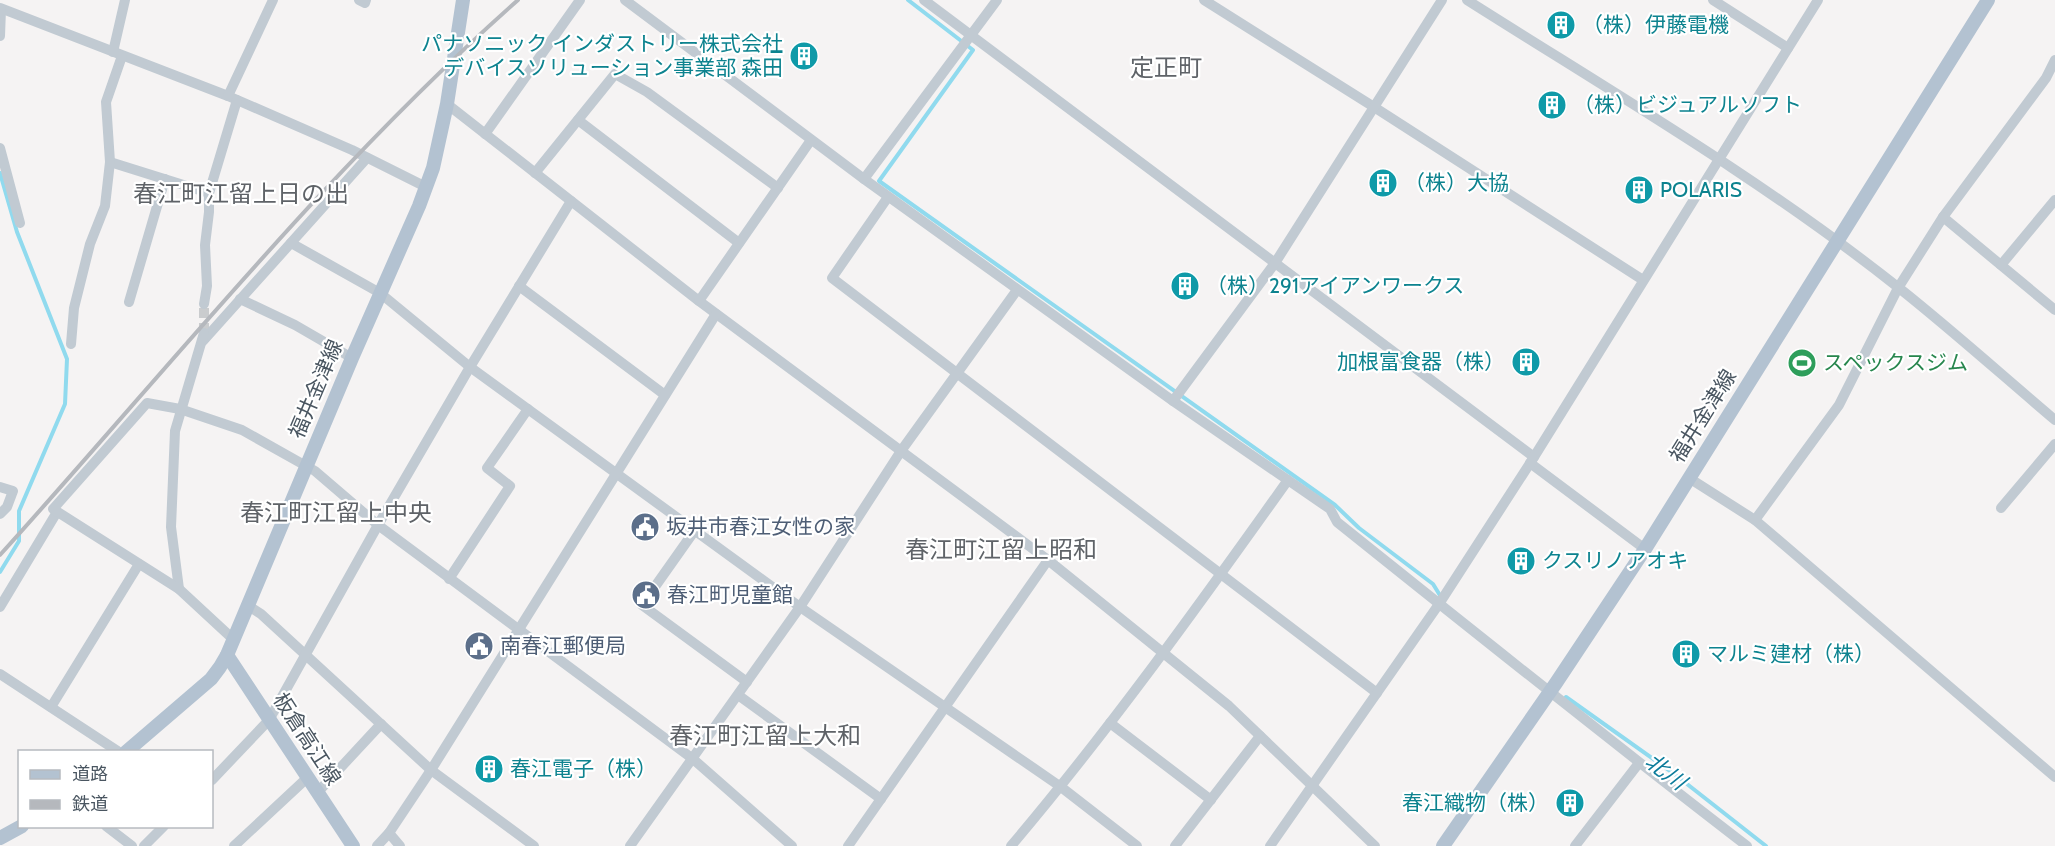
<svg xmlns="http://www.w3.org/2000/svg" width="2055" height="846" font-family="Cabin,'Noto Sans JP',sans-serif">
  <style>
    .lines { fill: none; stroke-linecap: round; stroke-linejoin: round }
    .stream { stroke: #90daee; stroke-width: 4 }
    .minor-tunnel { stroke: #caccce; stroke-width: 10; stroke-dasharray: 10 5; stroke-linecap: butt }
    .minor { stroke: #c1cad2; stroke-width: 10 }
    .major { stroke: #b3c2d1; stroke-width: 14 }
    .rail { stroke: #b5b8bd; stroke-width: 4 }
    .labels { text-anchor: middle; stroke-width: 4.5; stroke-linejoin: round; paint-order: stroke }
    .culture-label { font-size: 21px; fill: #0d838f; stroke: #fff; text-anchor: start }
    .leisure-label { font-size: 21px; fill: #27864d; stroke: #fff; text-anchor: start }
    .street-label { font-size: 21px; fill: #4a5661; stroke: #fff }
    .service-label { font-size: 21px; fill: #4e5e75; stroke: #fff; text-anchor: start }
    .water-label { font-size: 22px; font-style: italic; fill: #0c7c9b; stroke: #fff }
    .quarter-label { font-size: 24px; fill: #5f6368; stroke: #fff }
  </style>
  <rect width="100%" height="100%" fill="#f5f3f3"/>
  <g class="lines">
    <g class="stream">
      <polyline points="908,0 973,50 879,181 1335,505 1359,528 1433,584 1441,597"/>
      <polyline points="0,173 17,232 67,359 65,404 19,511 19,541 0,572"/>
      <polyline points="1566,697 1673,773 1766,846"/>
    </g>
    <polyline class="minor-tunnel" points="204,333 204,304"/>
    <g class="minor">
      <polyline points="359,0 365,3 366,0"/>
      <path d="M625,0L864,179L1173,401L1330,509L1337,522C1473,631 1609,740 1747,846"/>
      <polyline points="924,0 1534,457"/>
      <polyline points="1204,0 1374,107 1643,280"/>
      <path d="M1467,0C1612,92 1763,180 1899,288C1952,330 2003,376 2055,420"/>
      <polyline points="1713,0 1788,48"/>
      <polyline points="0,8 228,96 352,150 426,187"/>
      <polyline points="0,36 1,9"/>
      <polyline points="113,52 125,0"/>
      <polyline points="2055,60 2046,78 1943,217 2055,310"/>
      <polyline points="228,96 273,0"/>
      <polyline points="447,104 699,301 1048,560 1229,706 1375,846"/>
      <polyline points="578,120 739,243"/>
      <polyline points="485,134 580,0"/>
      <polyline points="0,148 20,223"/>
      <polyline points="110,162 209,193"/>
      <polyline points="535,173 615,74 647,92 778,188"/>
      <polyline points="864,179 997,0"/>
      <polyline points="888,197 832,278 1377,693"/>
      <polyline points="291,243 380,293 470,367 800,607 1061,787 1137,846"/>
      <polyline points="2001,265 2055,200"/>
      <polyline points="519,286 665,395"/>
      <polyline points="240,299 295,325 352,358"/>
      <polyline points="699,301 811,140"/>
      <polyline points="129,302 165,179"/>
      <polyline points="204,304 207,286 205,245 209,212 209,193 237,100"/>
      <polyline points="203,341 367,158"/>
      <polyline points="71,344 74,308 90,244 105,206 110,162 106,102 122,56"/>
      <polyline points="1173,401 1275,263 1442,0"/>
      <polyline points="1530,463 1645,549"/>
      <polyline points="1689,478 1755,520 2055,777"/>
      <polyline points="0,487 13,491 7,507 0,514"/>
      <polyline points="2001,508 2055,444"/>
      <polyline points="1755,520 1839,405 1898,288 1943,217"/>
      <polyline points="695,530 642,605 747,682"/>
      <polyline points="449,579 510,486 487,468 528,409"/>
      <polyline points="179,589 171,527 175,431 204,333"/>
      <polyline points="247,605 261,614 431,770 534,846"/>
      <polyline points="0,607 57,512"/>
      <polyline points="233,639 179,589 53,509 147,403 180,409 242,430 315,471 378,525 693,759 792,846"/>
      <polyline points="0,674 119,752"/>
      <polyline points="738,695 881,799"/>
      <polyline points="51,707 139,564"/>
      <polyline points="1110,723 1211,800"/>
      <polyline points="212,780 269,720 378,525 470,367 571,201"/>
      <polyline points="317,793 381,724"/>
      <polyline points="106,826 132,846"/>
      <polyline points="389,833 400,846"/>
      <polyline points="144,846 164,826"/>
      <polyline points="234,846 307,778"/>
      <polyline points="377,846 389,833 431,770 716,314"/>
      <polyline points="630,846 800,607 901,451 1017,290"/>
      <polyline points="848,846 1048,560"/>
      <path d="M1011,846C1110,729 1199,605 1288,480"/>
      <polyline points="1175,846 1260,736"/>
      <polyline points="1270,846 1439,604 1534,457 1818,0"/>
      <polyline points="1575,846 1639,763"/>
    </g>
    <g class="major">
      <polyline points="227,655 353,846"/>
      <polyline points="126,752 211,679 220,667 227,655 352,358 419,206 433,168 447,104 463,0"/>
      <polyline points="0,838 22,826"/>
      <polyline points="1443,846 1556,683 1645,549 1988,0"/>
    </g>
    <path class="rail" d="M0,555C170,367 328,168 518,0"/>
  </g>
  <defs>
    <g id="building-disc" transform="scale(1.5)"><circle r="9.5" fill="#0f9aa8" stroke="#fff"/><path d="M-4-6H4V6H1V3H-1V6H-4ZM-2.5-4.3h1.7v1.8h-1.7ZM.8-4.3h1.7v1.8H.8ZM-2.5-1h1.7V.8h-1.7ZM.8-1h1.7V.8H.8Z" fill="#fff"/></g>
    <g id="stadium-disc" transform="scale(1.5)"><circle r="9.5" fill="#2e9e5b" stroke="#fff"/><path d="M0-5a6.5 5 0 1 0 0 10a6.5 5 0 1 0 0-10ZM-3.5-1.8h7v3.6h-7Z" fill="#fff"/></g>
    <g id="civic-disc" transform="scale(1.5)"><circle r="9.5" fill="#5c6f8a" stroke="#fff"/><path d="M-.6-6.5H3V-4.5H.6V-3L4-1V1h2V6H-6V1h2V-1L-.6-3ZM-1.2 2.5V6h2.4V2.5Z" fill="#fff"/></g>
  </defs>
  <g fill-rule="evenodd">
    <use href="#building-disc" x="1561" y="25"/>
    <use href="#building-disc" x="804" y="56"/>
    <use href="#building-disc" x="1552" y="105"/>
    <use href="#building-disc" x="1383" y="183"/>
    <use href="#building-disc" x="1639" y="190"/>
    <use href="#building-disc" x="1185" y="286"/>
    <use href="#building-disc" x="1526" y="362"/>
    <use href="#stadium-disc" x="1802" y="363"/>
    <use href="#civic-disc" x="645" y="527"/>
    <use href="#building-disc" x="1521" y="561"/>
    <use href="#civic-disc" x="646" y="595"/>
    <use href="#civic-disc" x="479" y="646"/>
    <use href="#building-disc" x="1686" y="654"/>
    <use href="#building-disc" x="489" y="769"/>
    <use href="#building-disc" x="1570" y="803"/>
  </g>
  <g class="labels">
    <g class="culture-label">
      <text x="1582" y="32">（株）伊藤電機</text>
      <text x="783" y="51" text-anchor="end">パナソニック インダストリー株式会社<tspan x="783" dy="24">デバイスソリューション事業部 森田</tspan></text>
      <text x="1573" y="112">（株）ビジュアルソフト</text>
      <text x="1404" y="190">（株）大協</text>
      <text x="1660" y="197">POLARIS</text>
      <text x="1206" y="293">（株）291アイアンワークス</text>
      <text x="1505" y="369" text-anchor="end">加根富食器（株）</text>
      <text x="1542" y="568">クスリノアオキ</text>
      <text x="1707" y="661">マルミ建材（株）</text>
      <text x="510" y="776">春江電子（株）</text>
      <text x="1549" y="810" text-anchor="end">春江織物（株）</text>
    </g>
    <g class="leisure-label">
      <text x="1823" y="370">スペックスジム</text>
    </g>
    <g class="street-label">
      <text transform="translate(316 389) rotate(-67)" y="7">福井金津線</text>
      <text transform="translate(1703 416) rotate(-58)" y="7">福井金津線</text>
      <text transform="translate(307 739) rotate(57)" y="7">板倉高江線</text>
    </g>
    <g class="service-label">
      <text x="666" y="534">坂井市春江女性の家</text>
      <text x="667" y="602">春江町児童館</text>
      <text x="500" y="653">南春江郵便局</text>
    </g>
    <g class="water-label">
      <text transform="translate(1666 771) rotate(37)" y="8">北川</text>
    </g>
    <g class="quarter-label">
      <text x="1166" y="76">定正町</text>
      <text x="241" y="202">春江町江留上日の出</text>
      <text x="336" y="521">春江町江留上中央</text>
      <text x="1001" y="558">春江町江留上昭和</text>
      <text x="765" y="744">春江町江留上大和</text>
    </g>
  </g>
  <rect x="18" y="750" width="195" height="78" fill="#ffffff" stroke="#b7bbc0" stroke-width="1.5"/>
  <rect x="30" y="770" width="30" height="9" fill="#b3c2d1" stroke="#b7bbc0" stroke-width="1.5"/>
  <text x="72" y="780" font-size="18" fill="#4a5661">道路</text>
  <rect x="30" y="800" width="30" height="9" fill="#b5b8bd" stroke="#b7bbc0" stroke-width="1.5"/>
  <text x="72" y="810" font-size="18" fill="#4a5661">鉄道</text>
</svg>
